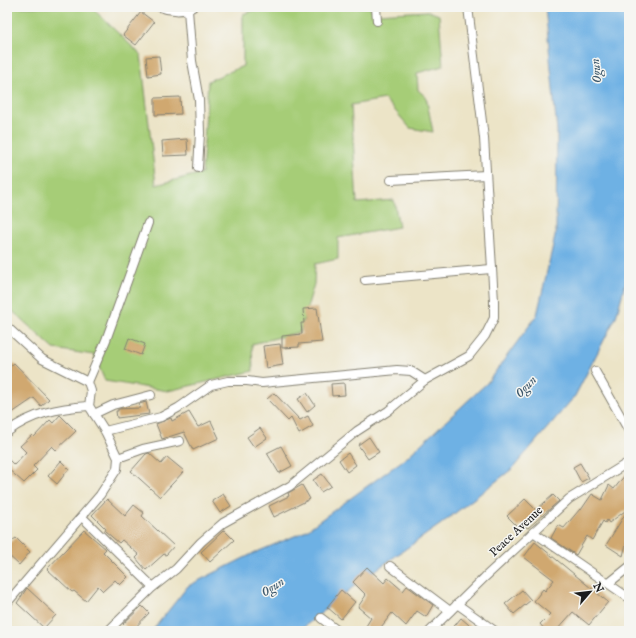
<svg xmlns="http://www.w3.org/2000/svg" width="636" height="638" font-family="'IM FELL English',serif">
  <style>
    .green { fill: #a6cd77; stroke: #61744a }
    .water { fill: #6eb1e4; stroke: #456680 }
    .building { fill: #d0a870 }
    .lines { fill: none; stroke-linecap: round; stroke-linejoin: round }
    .minor-casing { stroke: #848072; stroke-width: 10 }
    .minor { stroke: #fff; stroke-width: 8 }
    .labels { text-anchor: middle; stroke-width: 3; stroke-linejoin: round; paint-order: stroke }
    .street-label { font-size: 12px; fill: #1c1c1c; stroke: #f6f6f2 }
    .water-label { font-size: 13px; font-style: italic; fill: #3d586c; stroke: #f6f6f2 }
  </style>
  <rect width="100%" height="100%" fill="#f6f6f2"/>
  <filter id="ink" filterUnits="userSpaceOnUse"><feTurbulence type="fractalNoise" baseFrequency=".025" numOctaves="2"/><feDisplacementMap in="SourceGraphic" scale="8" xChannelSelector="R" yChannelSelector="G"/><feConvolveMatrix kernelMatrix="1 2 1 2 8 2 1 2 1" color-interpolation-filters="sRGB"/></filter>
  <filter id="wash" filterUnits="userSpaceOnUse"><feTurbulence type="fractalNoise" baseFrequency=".012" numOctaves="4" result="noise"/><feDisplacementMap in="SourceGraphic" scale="16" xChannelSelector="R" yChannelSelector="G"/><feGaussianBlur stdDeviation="0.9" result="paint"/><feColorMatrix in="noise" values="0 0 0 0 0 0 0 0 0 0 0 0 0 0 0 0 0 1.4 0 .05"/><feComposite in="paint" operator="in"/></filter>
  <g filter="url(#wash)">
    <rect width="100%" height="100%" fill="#ece4c7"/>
    <polygon class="green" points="7,7 91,7 141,55 156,185 202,173 208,81 243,66 243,14 265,7 368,7 377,14 428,11 439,15 443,66 417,73 418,90 426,97 433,132 410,128 385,99 351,105 357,203 394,200 399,227 338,238 338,259 315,264 314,284 300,332 252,344 253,371 168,391 105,381 94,355 54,349 7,306"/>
    <polygon class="water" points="545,7 629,7 629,270 616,317 575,396 512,469 441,524 363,579 299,631 152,631 188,586 252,554 304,532 406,458 487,383 537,315 556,232 557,131"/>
    <g id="blocks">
      <g class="building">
        <polygon points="141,12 154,22 136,45 123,35"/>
        <polygon points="159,56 161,74 148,76 146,57"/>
        <polygon points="180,97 181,114 155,115 155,98"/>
        <polygon points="187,139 188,155 163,156 162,141"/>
        <polygon points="317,308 322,342 299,344 299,347 282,348 282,336 302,334 301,323 304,323 303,309"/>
        <polygon points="129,338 145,344 141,355 125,349"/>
        <polygon points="280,344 283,365 266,368 263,346"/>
        <polygon points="14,363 49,399 41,406 34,398 12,413 9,408 7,409 7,369"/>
        <polygon points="344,383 345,395 332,396 331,384"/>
        <polygon points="274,393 300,420 308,416 313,426 299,434 291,418 288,421 267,399"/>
        <polygon points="307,393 315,405 307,412 298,399"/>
        <polygon points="146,402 149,414 117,418 116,411 118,411 118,409 140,408 139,404"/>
        <polygon points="189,412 198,427 211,421 219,438 193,450 184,432 162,439 156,424 171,418 172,421"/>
        <polygon points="60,415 76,431 56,450 52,446 33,466 37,470 24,483 7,468 7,458 14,465 26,452 20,446 32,435 34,437 50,420 53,423"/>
        <polygon points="260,428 267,438 254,447 247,437"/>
        <polygon points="369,437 379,452 368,459 358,445"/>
        <polygon points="281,446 292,466 279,473 267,453"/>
        <polygon points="149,453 161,464 167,457 184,471 160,497 131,471 146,454"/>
        <polygon points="348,453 356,465 347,472 339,460"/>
        <polygon points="61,461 69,469 57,484 48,476"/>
        <polygon points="580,463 589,478 581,482 573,467"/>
        <polygon points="629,470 629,508 609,523 607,520 605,523 603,521 592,540 587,536 576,555 551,538 558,525 564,528 580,509 581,510 592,494 602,500 609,485 614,489"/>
        <polygon points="322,474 331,486 321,492 313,480"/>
        <polygon points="302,485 310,499 274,517 269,506 289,496 288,493"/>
        <polygon points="223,494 231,506 220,513 212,501"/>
        <polygon points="553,495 559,501 528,528 521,524 518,527 507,516 525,499 536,510"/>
        <polygon points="107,499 125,516 134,505 144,513 142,516 174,546 166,555 164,554 146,570 136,558 139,555 122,540 119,543 105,531 106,529 92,515"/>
        <polygon points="629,508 629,532 623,556 606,545"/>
        <polygon points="84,530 106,549 103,552 128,577 120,585 115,580 103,591 98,586 86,601 74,591 72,592 47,569"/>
        <polygon points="224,530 234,540 210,562 201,552"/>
        <polygon points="16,538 30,552 19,565 7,554 7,544"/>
        <polygon points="535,542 608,602 589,625 573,612 556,631 546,631 540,624 550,614 534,601 543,589 545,591 554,580 524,557"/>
        <polygon points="367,567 384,583 388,578 403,591 407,586 433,605 426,617 417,611 406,626 392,613 378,631 363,631 371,618 358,607 366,595 353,582"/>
        <polygon points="27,588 56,615 44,628 17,603"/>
        <polygon points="341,590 355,602 341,619 327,607"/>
        <polygon points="522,590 531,600 514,614 505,604"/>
        <polygon points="142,606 149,613 132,631 130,631 123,624"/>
        <polygon points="461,618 476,631 450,631"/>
      </g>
    </g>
  </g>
  <g filter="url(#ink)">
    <use href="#blocks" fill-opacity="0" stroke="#848072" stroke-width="1"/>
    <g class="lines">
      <g class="minor-casing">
        <g id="minor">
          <path d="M160,7C170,11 183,12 193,7"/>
          <polyline points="376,7 377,21"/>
          <polyline points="188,10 192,61 199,100 200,133 198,168"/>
          <polyline points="391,180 486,175"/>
          <polyline points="365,280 491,269"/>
          <polyline points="7,327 42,359 88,382 91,391 89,406"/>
          <polyline points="595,371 629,431"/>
          <polyline points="88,382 106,340 148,223"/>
          <polyline points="94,414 113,405 151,395"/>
          <polyline points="105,431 161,417 178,408 211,385 228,381 247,381 262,383 397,370 411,371 425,380"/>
          <path d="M7,432C32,413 58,408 89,406L105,431L118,458L117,469L100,495L7,603"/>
          <polyline points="118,458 143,449 180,441"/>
          <polyline points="82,517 153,587"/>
          <polyline points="533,532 629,598"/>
          <polyline points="390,566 450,611"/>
          <polyline points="609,583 629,567"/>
          <polyline points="457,604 495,631"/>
          <polyline points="321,618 338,631"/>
          <polyline points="108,631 153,587 176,569 201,542 223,523 290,486 357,431 388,411 425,380 469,356 485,336 494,318 494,301 484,138 468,7"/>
          <polyline points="430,631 485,577 569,499 629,462"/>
        </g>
      </g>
      <use href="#minor" class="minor"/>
    </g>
  </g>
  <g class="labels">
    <g class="street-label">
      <text transform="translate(516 531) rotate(-43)" y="4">Peace Avenue</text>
    </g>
    <g class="water-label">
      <text transform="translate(595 71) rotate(-96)" y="5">Ogun</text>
      <text transform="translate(525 386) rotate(-47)" y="5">Ogun</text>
      <text transform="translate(272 586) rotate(-34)" y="5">Ogun</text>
    </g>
  </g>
  <rect width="636" height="638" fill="none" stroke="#f6f6f2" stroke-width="24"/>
  <g transform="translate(590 592) rotate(62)" stroke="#f6f6f2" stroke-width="3" paint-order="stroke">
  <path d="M0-3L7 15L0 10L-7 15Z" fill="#1c1c1c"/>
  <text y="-6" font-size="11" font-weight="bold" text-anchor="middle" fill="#1c1c1c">N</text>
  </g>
</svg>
